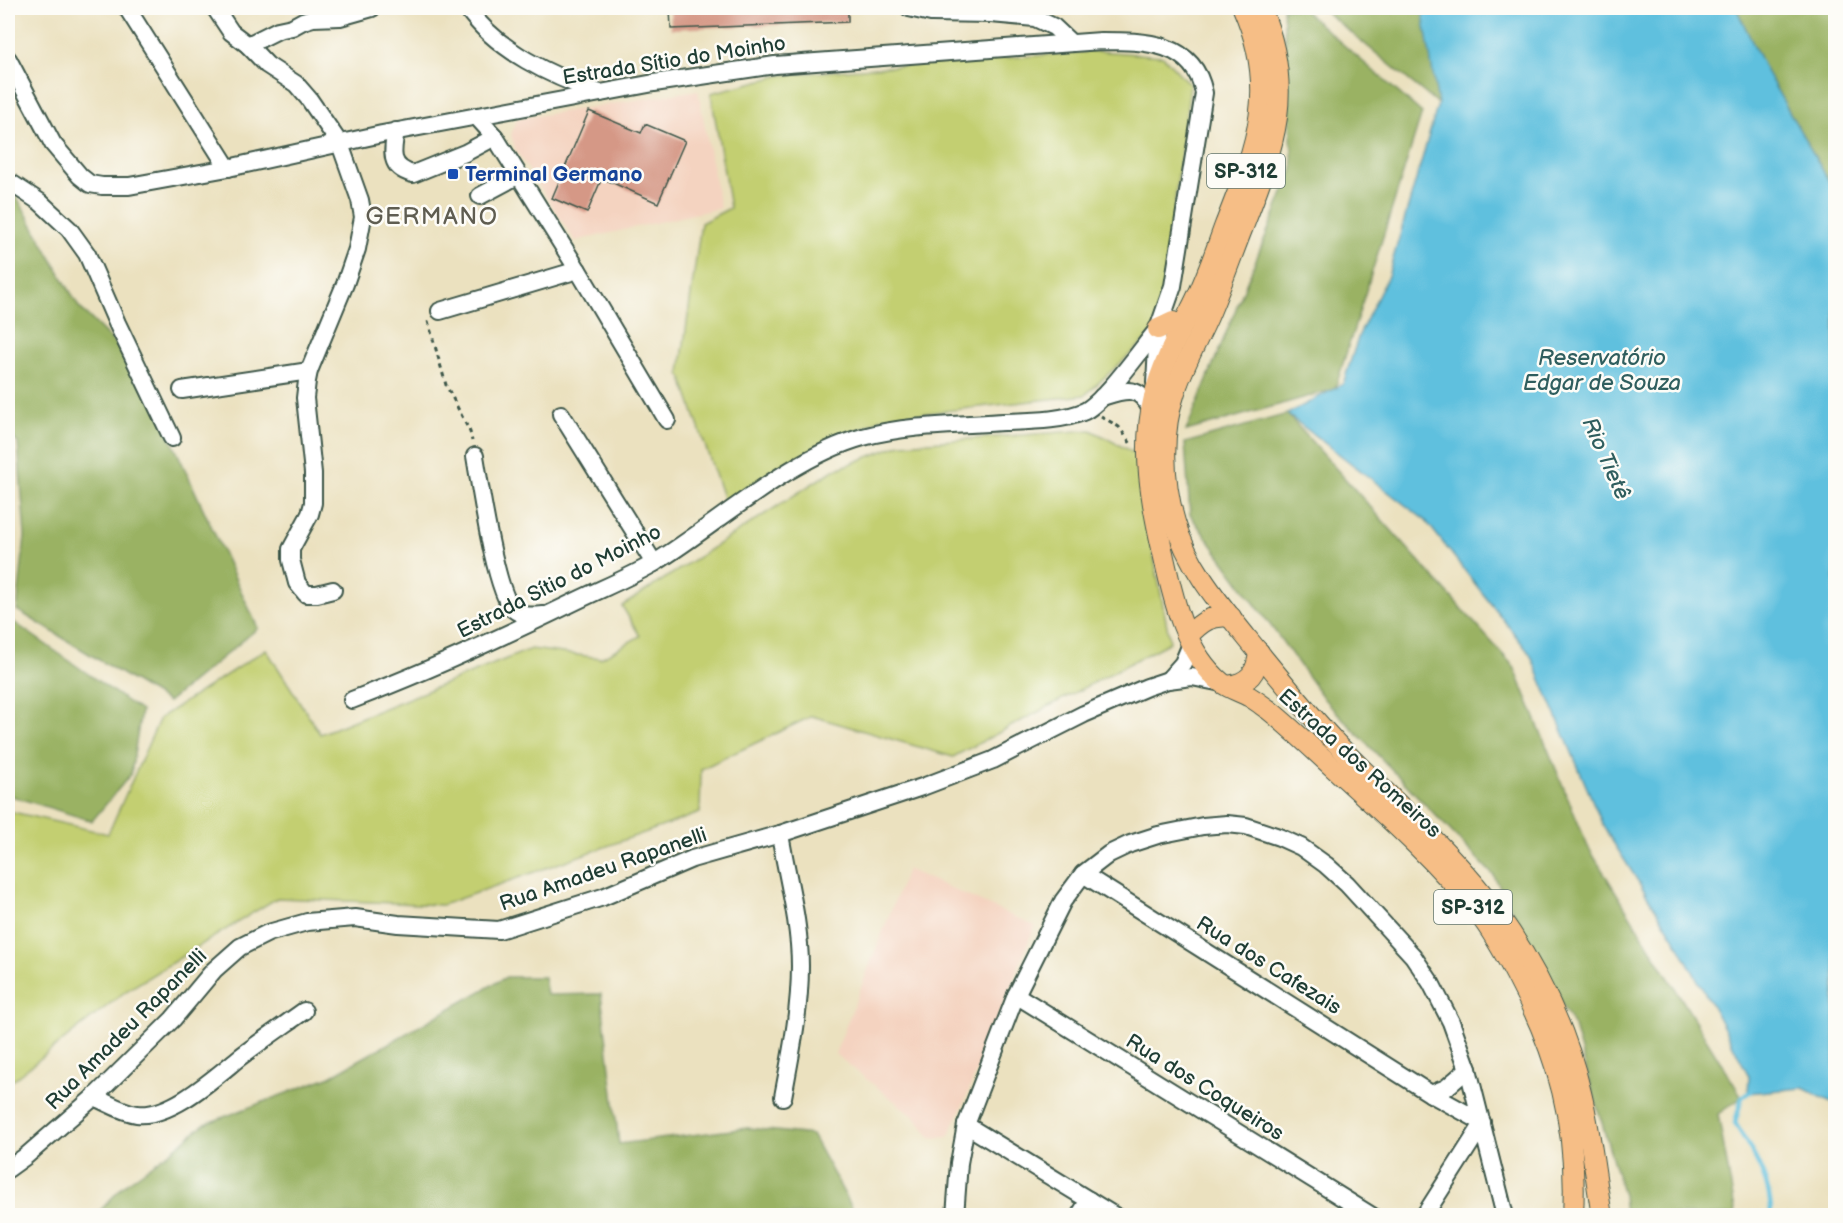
<svg xmlns="http://www.w3.org/2000/svg" width="1843" height="1223" font-family="'Balsamiq Sans',sans-serif">
  <style>
    .built { fill: #f4d3c0 }
    .green { fill: #c3cf71; stroke: #718652; stroke-width: 1.5 }
    .forest { fill: #9ab263; stroke: #5c784c; stroke-width: 1.5 }
    .water { fill: #5fc0de; stroke: #3f7e89; stroke-width: 1.5 }
    .lines { fill: none; stroke-linecap: round; stroke-linejoin: round }
    .stream { stroke: #5fc0de; stroke-width: 4.5 }
    .building { fill: #d59886 }
    .minor-casing { stroke: #3e5649; stroke-width: 20 }
    .major-casing { stroke: #3e5649; stroke-width: 22 }
    .path { stroke: #3e5649; stroke-width: 3; stroke-dasharray: 4.5 4.5; stroke-linecap: butt }
    .minor { stroke: #fff; stroke-width: 16 }
    .major { stroke: #f6be86; stroke-width: 20 }
    .transit-dot { fill: #1a4fb4; stroke: #fdfcf7; stroke-width: 2 }
    .labels { text-anchor: middle; stroke-width: 5; stroke-linejoin: round; paint-order: stroke }
    .shield { fill: #fdfcf7; stroke: #62766e; stroke-width: 1.5 }
    .shield-label { font-size: 20px; font-weight: bold; fill: #1f3d34 }
    .street-label { font-size: 21px; fill: #1f3d34; stroke: #fdfcf7 }
    .transit-label { font-size: 21px; font-weight: bold; fill: #164399; stroke: #fdfcf7; text-anchor: start }
    .water-label { font-size: 22px; font-style: italic; fill: #2f5e5e; stroke: #fdfcf7 }
    .quarter-label { font-size: 24px; letter-spacing: 1.5px; fill: #5f5d51; stroke: #fdfcf7 }
  </style>
  <rect width="100%" height="100%" fill="#fdfcf7"/>
  <filter id="ink" filterUnits="userSpaceOnUse"><feTurbulence type="fractalNoise" baseFrequency=".0167" numOctaves="2"/><feDisplacementMap in="SourceGraphic" scale="12" xChannelSelector="R" yChannelSelector="G"/><feConvolveMatrix kernelMatrix="1 2 1 2 8 2 1 2 1" color-interpolation-filters="sRGB"/></filter>
  <filter id="wash" filterUnits="userSpaceOnUse"><feTurbulence type="fractalNoise" baseFrequency=".008" numOctaves="4" result="noise"/><feDisplacementMap in="SourceGraphic" scale="24" xChannelSelector="R" yChannelSelector="G"/><feGaussianBlur stdDeviation="1.35" result="paint"/><feColorMatrix in="noise" values="0 0 0 0 0 0 0 0 0 0 0 0 0 0 0 0 0 1.4 0 .05"/><feComposite in="paint" operator="in"/></filter>
  <g filter="url(#wash)">
    <rect width="100%" height="100%" fill="#ebe1bf"/>
    <g class="built">
      <polygon points="698,90 720,208 575,241 515,149 511,135 517,119"/>
      <polygon points="907,869 1035,926 965,1100 948,1137 931,1138 917,1119 835,1054"/>
    </g>
    <g class="green">
      <polygon points="1098,51 1163,56 1190,85 1158,329 1085,395 882,418 725,503 680,373 701,223 730,208 711,93 782,75"/>
      <polygon points="1091,430 1134,453 1170,642 953,757 812,716 701,769 700,813 442,905 277,898 126,991 8,1084 8,811 108,834 160,718 266,649 320,734 531,649 601,658 640,636 622,606 832,471 901,444"/>
    </g>
    <g class="forest">
      <polygon points="1283,8 1301,8 1422,113 1335,389 1186,431 1293,169"/>
      <polygon points="1321,8 1429,8 1438,104"/>
      <polygon points="1736,8 1835,8 1835,192 1766,71"/>
      <polygon points="8,194 18,199 79,307 137,365 258,628 168,702 17,610 25,536 18,443 8,433"/>
      <polygon points="1287,414 1514,667 1588,847 1742,1097 1718,1114 1736,1215 1625,1215 1623,1195 1574,1027 1494,876 1325,700 1190,515 1185,443"/>
      <polygon points="8,618 141,711 131,774 92,821 8,795"/>
      <polygon points="506,977 544,977 547,995 601,994 619,1144 748,1128 812,1135 856,1215 96,1215 123,1186 170,1152 203,1125 331,1076"/>
    </g>
    <polygon class="water" points="1422,8 1736,8 1766,71 1835,192 1835,1104 1803,1088 1748,1093 1749,1076 1716,1013 1673,936 1604,828 1530,654 1426,521 1287,414 1343,384 1359,335 1388,276 1438,104"/>
    <g class="lines">
      <path class="stream" d="M1751,1091L1742,1097L1735,1123C1752,1152 1772,1181 1771,1216"/>
    </g>
    <g id="blocks">
      <g class="building">
        <polygon points="670,8 848,8 848,22 671,29"/>
        <polygon points="589,111 641,133 645,124 685,141 658,203 602,178 587,213 552,198"/>
      </g>
    </g>
  </g>
  <g filter="url(#ink)">
    <use href="#blocks" fill-opacity="0" stroke="#3e5649" stroke-width="1.5"/>
    <g class="lines">
      <g class="minor-casing">
        <g id="minor">
          <polyline points="127,8 228,168"/>
          <polyline points="215,8 231,32 248,45 267,65 296,84 309,99 340,144 360,200 363,217 357,249 345,284 309,371 307,381 305,398 313,473 313,503 310,514 291,549 291,560 297,583 306,594 317,594 333,590"/>
          <path d="M467,8C497,51 551,76 600,93"/>
          <polyline points="909,8 931,13 991,14 1035,18 1054,27 1071,43"/>
          <polyline points="248,45 278,30 292,27 303,21 313,18 340,17 372,8"/>
          <path d="M8,59L53,144L80,176L90,184L102,186H129L228,168L382,134L654,83L775,65L1101,41C1144,41 1194,41 1204,93L1173,286L1158,329L1155,383"/>
          <polyline points="476,116 495,137 581,275 667,420"/>
          <path d="M396,131C392,152 389,168 413,174L465,153L495,137"/>
          <polyline points="8,181 40,202 69,229 87,254 117,323 172,438"/>
          <polyline points="480,196 519,175"/>
          <polyline points="440,311 578,270"/>
          <polyline points="182,390 309,371"/>
          <path d="M1102,397C1125,390 1139,384 1151,410"/>
          <polyline points="561,414 654,563"/>
          <path d="M475,456C480,484 495,592 513,609C523,617 532,616 544,615"/>
          <polyline points="1168,680 1183,663 1191,644"/>
          <path d="M352,700C426,672 498,639 570,604C598,590 629,578 656,562C720,522 791,457 863,437C906,425 959,425 1004,422C1028,421 1064,421 1085,411C1106,400 1142,348 1158,329"/>
          <path d="M780,834C787,877 800,922 800,966C800,1010 791,1054 783,1097"/>
          <polyline points="1083,874 1431,1094 1482,1122"/>
          <polyline points="1016,995 1372,1216"/>
          <polyline points="1431,1094 1446,1088 1468,1069"/>
          <path d="M94,1097C108,1103 122,1112 137,1114C171,1118 215,1077 240,1057C261,1041 283,1026 304,1011"/>
          <polyline points="966,1125 1115,1216"/>
          <polyline points="8,1169 26,1156 94,1097 173,1019 214,970 240,947 268,933 307,922 355,918 398,924 499,930 603,897 692,859 780,834 925,786 993,760 1084,714 1147,687 1168,680 1192,677 1222,683"/>
          <polyline points="955,1216 959,1163 966,1125 1016,995 1063,901 1083,874 1109,854 1130,844 1158,835 1203,826 1227,824 1246,826 1279,837 1301,847 1326,865 1347,884 1413,956 1431,983 1451,1022 1468,1069 1505,1216"/>
          <polyline points="1079,1216 1089,1200"/>
          <polyline points="1424,1216 1482,1125"/>
        </g>
      </g>
      <g class="major-casing">
        <g id="major">
          <path d="M1243,8C1279,91 1256,146 1225,225C1215,252 1206,280 1193,305C1180,331 1160,369 1154,397C1141,449 1151,502 1163,553C1173,598 1184,652 1222,683C1230,689 1241,692 1250,697C1257,701 1263,706 1269,710C1296,732 1321,757 1347,780C1393,822 1440,865 1478,913C1493,932 1505,954 1516,975C1558,1054 1578,1125 1573,1216"/>
          <path d="M1261,8C1296,92 1274,147 1243,227C1231,257 1221,287 1208,317C1197,342 1183,366 1175,392C1161,432 1163,481 1175,522C1187,565 1219,603 1247,638C1276,674 1305,710 1336,743C1390,799 1451,850 1497,913C1536,967 1566,1028 1581,1093C1591,1133 1595,1175 1602,1216"/>
          <polyline points="1158,329 1173,322 1181,326"/>
          <path d="M1188,636C1201,622 1212,614 1231,617"/>
          <path d="M1228,686C1249,683 1257,673 1259,652"/>
        </g>
      </g>
      <g class="path">
        <polyline points="428,321 446,385 470,432 472,441"/>
        <polyline points="1101,416 1119,427 1131,444"/>
      </g>
      <use href="#minor" class="minor"/>
      <use href="#major" class="major"/>
    </g>
  </g>
  <rect class="transit-dot" x="447" y="168" width="12" height="12" rx="3"/>
  <g class="labels">
    <g class="shield">
      <rect x="1207" y="154" width="78" height="34" rx="4.5"/>
      <rect x="1434" y="890" width="78" height="34" rx="4.5"/>
    </g>
    <g class="shield-label">
      <text x="1246" y="178">SP-312</text>
      <text x="1473" y="914">SP-312</text>
    </g>
    <g class="street-label">
      <text transform="translate(674 60) rotate(-9)" y="7">Estrada Sítio do Moinho</text>
      <text transform="translate(559 581) rotate(-27)" y="7">Estrada Sítio do Moinho</text>
      <text transform="translate(1360 763) rotate(42)" y="7">Estrada dos Romeiros</text>
      <text transform="translate(603 869) rotate(-19)" y="7">Rua Amadeu Rapanelli</text>
      <text transform="translate(1269 965) rotate(32)" y="7">Rua dos Cafezais</text>
      <text transform="translate(126 1029) rotate(-45)" y="7">Rua Amadeu Rapanelli</text>
      <text transform="translate(1205 1087) rotate(32)" y="7">Rua dos Coqueiros</text>
    </g>
    <g class="transit-label">
      <text x="465" y="181">Terminal Germano</text>
    </g>
    <g class="water-label">
      <text x="1602" y="365">Reservatório<tspan x="1602" dy="25">Edgar de Souza</tspan></text>
      <text transform="translate(1607 458) rotate(66)" y="8">Rio Tietê</text>
    </g>
    <g class="quarter-label">
      <text x="432" y="224">GERMANO</text>
    </g>
  </g>
  <rect width="1843" height="1223" fill="none" stroke="#fdfcf7" stroke-width="30"/>
</svg>
